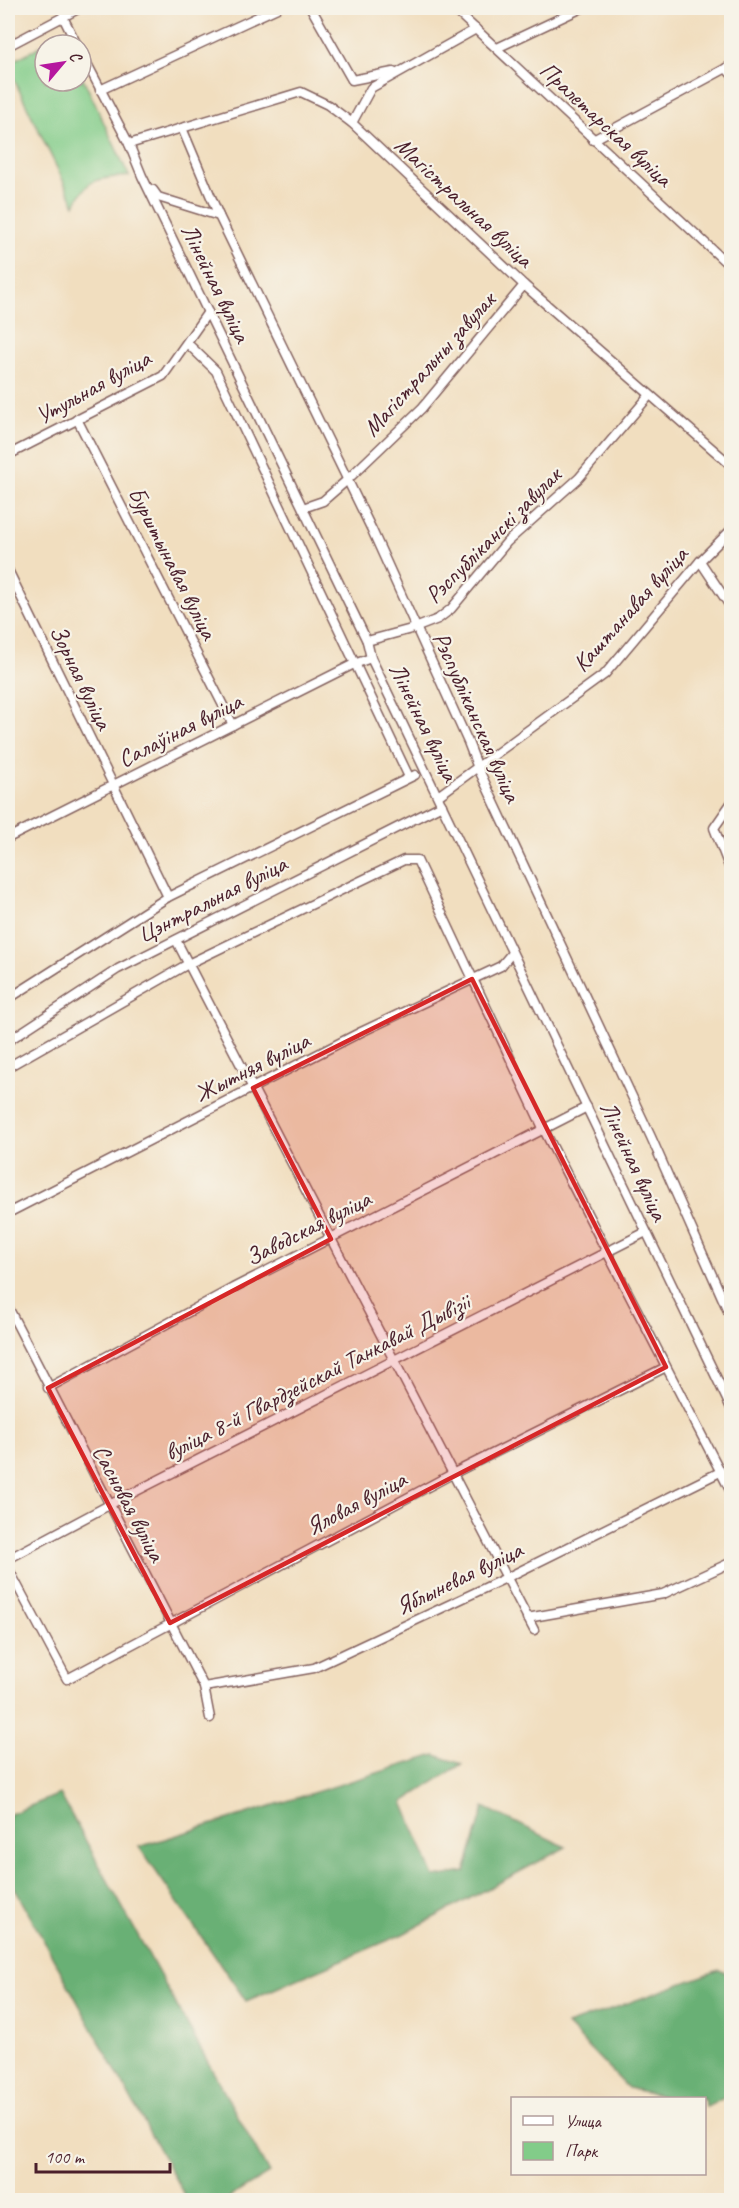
<svg xmlns="http://www.w3.org/2000/svg" width="739" height="2208" font-family="Caveat,sans-serif">
  <style>
    .green { fill: #82cc89; stroke: #66765a; stroke-width: 1.5 }
    .forest { fill: #69b075; stroke: #5a6850; stroke-width: 1.5 }
    .lines { fill: none; stroke-linecap: round; stroke-linejoin: round }
    .street-casing { stroke: #84625f; stroke-width: 11 }
    .street { stroke: #fff; stroke-width: 8 }
    .marked { fill: #d62828; fill-opacity: 0.2; stroke: #d62828; stroke-width: 4.5; stroke-linejoin: round }
    .labels { text-anchor: middle; stroke-width: 4.5; stroke-linejoin: round; paint-order: stroke }
    .street-label { font-size: 24px; fill: #4a1f2b; stroke: #f7f3e8 }
  </style>
  <rect width="100%" height="100%" fill="#f7f3e8"/>
  <filter id="ink" filterUnits="userSpaceOnUse"><feTurbulence type="fractalNoise" baseFrequency=".0167" numOctaves="2"/><feDisplacementMap in="SourceGraphic" scale="12" xChannelSelector="R" yChannelSelector="G"/><feConvolveMatrix kernelMatrix="1 2 1 2 8 2 1 2 1" color-interpolation-filters="sRGB"/></filter>
  <filter id="wash" filterUnits="userSpaceOnUse"><feTurbulence type="fractalNoise" baseFrequency=".008" numOctaves="4" result="noise"/><feDisplacementMap in="SourceGraphic" scale="24" xChannelSelector="R" yChannelSelector="G"/><feGaussianBlur stdDeviation="1.35" result="paint"/><feColorMatrix in="noise" values="0 0 0 0 0 0 0 0 0 0 0 0 0 0 0 0 0 1.4 0 .05"/><feComposite in="paint" operator="in"/></filter>
  <g filter="url(#wash)">
    <rect width="100%" height="100%" fill="#f1debf"/>
    <path class="green" d="M62,34L67,45H45V81H81V74L129,176C99,179 89,175 75,205L8,67V64Z"/>
    <g class="forest">
      <polygon points="435,1755 462,1764 403,1802 434,1877 465,1872 484,1807 566,1847 403,1934 246,2001 139,1847"/>
      <polygon points="60,1794 269,2173 225,2200 187,2200 8,1876 8,1815"/>
      <polygon points="719,1970 731,1975 731,2094 707,2107 705,2106 704,2098 672,2098 628,2088 567,2025"/>
    </g>
  </g>
  <g filter="url(#ink)">
    <g class="lines">
      <g class="street-casing">
        <g id="street">
          <polyline points="311,8 352,80 393,72"/>
          <polyline points="453,8 732,268"/>
          <polyline points="63,17 77,45"/>
          <polyline points="8,46 80,8"/>
          <polyline points="497,48 582,8"/>
          <polyline points="81,52 129,144 142,176 367,641 371,658 732,1410"/>
          <polyline points="726,68 732,75"/>
          <polyline points="100,90 277,8"/>
          <polyline points="352,123 371,88 476,29"/>
          <polyline points="182,128 219,216"/>
          <polyline points="593,140 732,65"/>
          <polyline points="129,144 301,92 328,105 352,123 524,285 732,466"/>
          <polyline points="153,190 158,197 219,216 372,530 468,742 478,768 651,1137 732,1320"/>
          <polyline points="187,343 216,371 409,777"/>
          <polyline points="77,419 233,725"/>
          <polyline points="8,455 163,376 208,312"/>
          <polyline points="303,508 323,501 346,481 422,408 524,285"/>
          <polyline points="700,561 732,609"/>
          <polyline points="8,570 168,897"/>
          <polyline points="367,641 415,628 438,619 451,609 507,542 579,478 649,396"/>
          <polyline points="438,796 605,674 700,561 732,529"/>
          <polyline points="732,802 714,828 732,874"/>
          <polyline points="8,838 354,664 371,658"/>
          <polyline points="176,940 534,1630"/>
          <polyline points="8,999 168,897 415,775"/>
          <polyline points="8,1041 118,969 442,805"/>
          <polyline points="8,1067 188,964 404,860 417,860 544,1130 732,1494"/>
          <polyline points="8,1213 361,1032 501,966 511,954"/>
          <polyline points="8,1307 204,1687 210,1718"/>
          <polyline points="48,1388 233,1288 587,1107"/>
          <polyline points="8,1559 109,1505 646,1232"/>
          <polyline points="8,1568 67,1679 452,1474 666,1367"/>
          <polyline points="527,1618 663,1594 732,1562"/>
          <polyline points="204,1687 314,1668 506,1578 720,1472"/>
        </g>
      </g>
      <use href="#street" class="street"/>
    </g>
  </g>
  <path class="marked" d="M472,979L666,1367L170,1623L48,1388L331,1239L253,1088Z"/>
  <g class="labels">
    <g class="street-label">
      <text transform="translate(606 124) rotate(43)" y="8">Пралетарская вуліца</text>
      <text transform="translate(464 202) rotate(43)" y="8">Магістральная вуліца</text>
      <text transform="translate(216 283) rotate(64)" y="8">Лінейная вуліца</text>
      <text transform="translate(429 364) rotate(-48)" y="8">Магістральны завулак</text>
      <text transform="translate(93 387) rotate(-29)" y="8">Утульная вуліца</text>
      <text transform="translate(493 535) rotate(-45)" y="8">Рэспубліканскі завулак</text>
      <text transform="translate(173 563) rotate(63)" y="8">Бурштынавая вуліца</text>
      <text transform="translate(630 609) rotate(-48)" y="8">Каштанавая вуліца</text>
      <text transform="translate(81 677) rotate(64)" y="8">Зорная вуліца</text>
      <text transform="translate(477 717) rotate(66)" y="8">Рэспубліканская вуліца</text>
      <text transform="translate(424 722) rotate(64)" y="8">Лінейная вуліца</text>
      <text transform="translate(180 730) rotate(-27)" y="8">Салаўіная вуліца</text>
      <text transform="translate(212 899) rotate(-27)" y="8">Цэнтральная вуліца</text>
      <text transform="translate(252 1067) rotate(-27)" y="8">Жытняя вуліца</text>
      <text transform="translate(634 1161) rotate(65)" y="8">Лінейная вуліца</text>
      <text transform="translate(308 1228) rotate(-27)" y="8">Заводская вуліца</text>
      <text transform="translate(317 1377) rotate(-27)" y="8">вуліца 8-й Гвардзейскай Танкавай Дывізіі</text>
      <text transform="translate(129 1503) rotate(62)" y="8">Сасновая вуліца</text>
      <text transform="translate(356 1503) rotate(-28)" y="8">Яловая вуліца</text>
      <text transform="translate(459 1578) rotate(-26)" y="8">Яблыневая вуліца</text>
    </g>
  </g>
  <rect width="739" height="2208" fill="none" stroke="#f7f3e8" stroke-width="30"/>
  <rect x="511" y="2097" width="195" height="78" fill="#f7f3e8" stroke="#b29e9c" stroke-width="1.5"/>
  <rect x="523" y="2116" width="30" height="9" fill="#ffffff" stroke="#b29e9c" stroke-width="1.5"/>
  <text x="565" y="2127" font-size="18" fill="#4a1f2b">Улица</text>
  <rect x="523" y="2142" width="30" height="18" fill="#82cc89" stroke="#b29e9c" stroke-width="1.5"/>
  <text x="565" y="2157" font-size="18" fill="#4a1f2b">Парк</text>
  <g transform="translate(63 63) rotate(61)"><circle r="28" fill="#f7f3e8" stroke="#b29e9c" stroke-width="1.5"/>
  <path d="M0-4.5L10 22L0 15L-10 22Z" fill="#b5179e"/>
  <text y="-9" font-size="16" font-weight="bold" text-anchor="middle" fill="#4a1f2b">С</text>
  </g>
  <path d="M36 2163v9h134v-9" fill="none" stroke="#4a1f2b" stroke-width="3"/>
  <text x="45" y="2163" font-size="18" fill="#4a1f2b" stroke="#f7f3e8" stroke-width="4.5" paint-order="stroke">100 m</text>
</svg>
